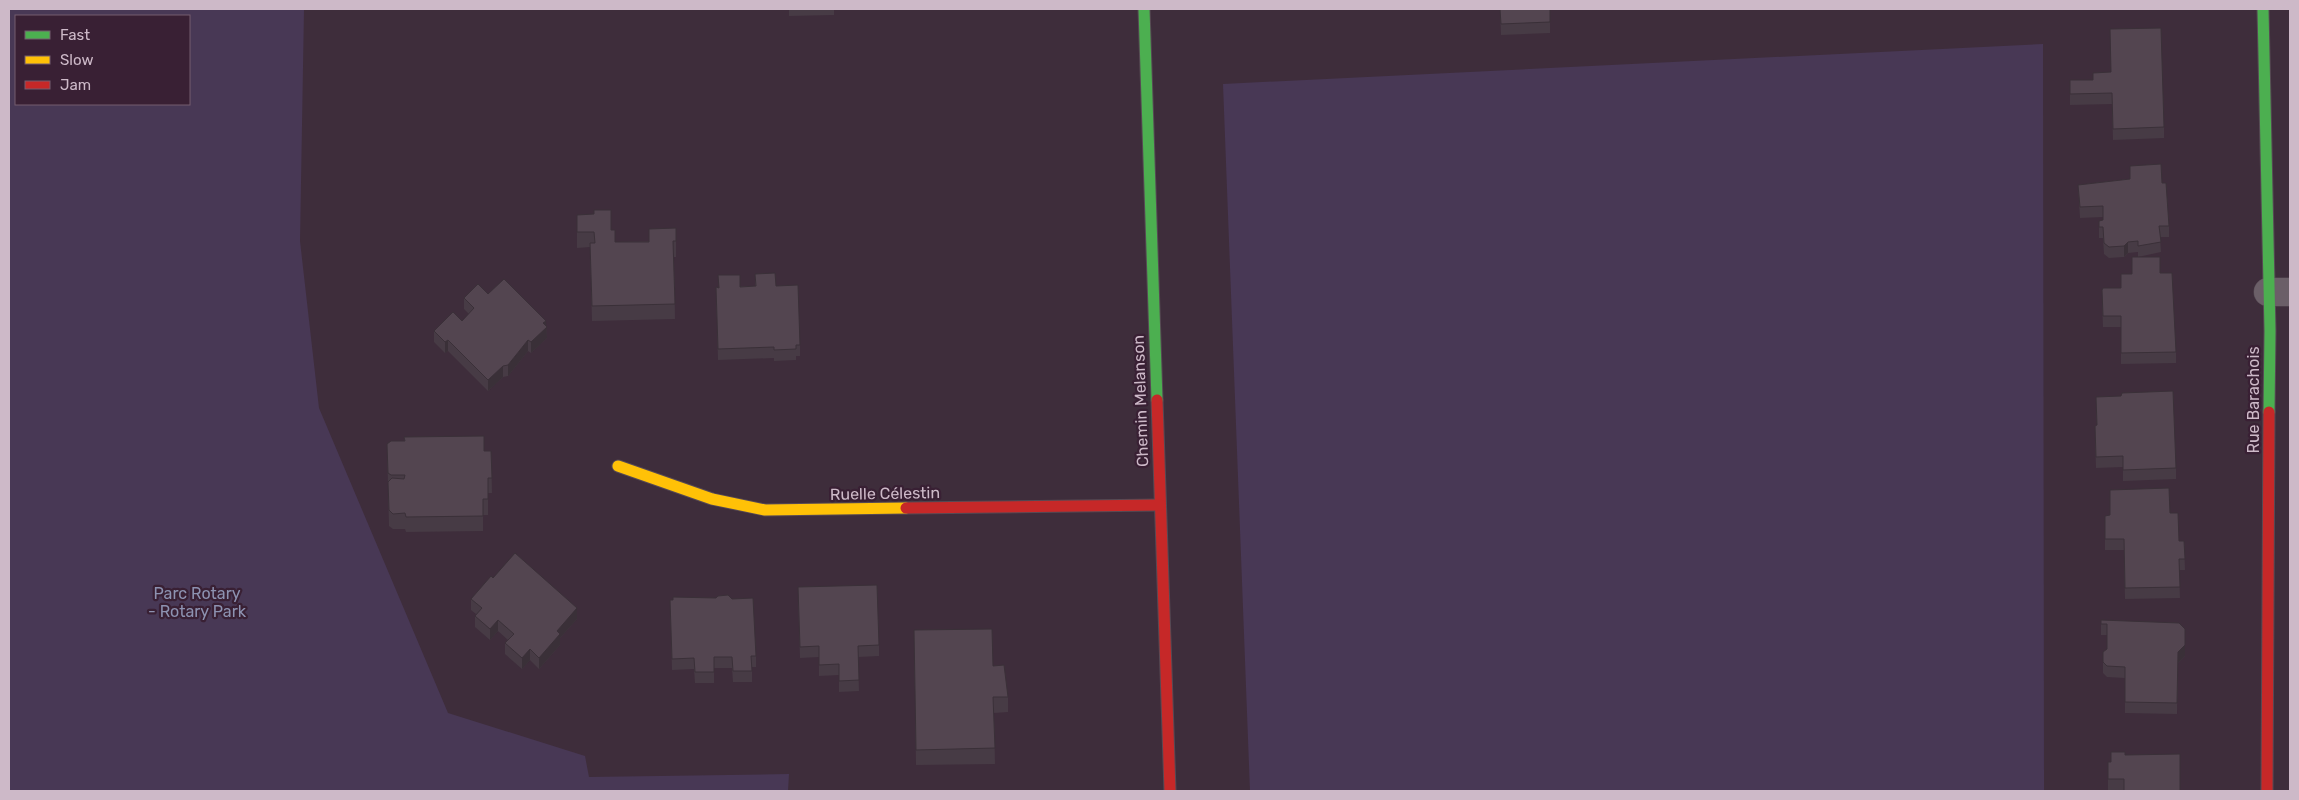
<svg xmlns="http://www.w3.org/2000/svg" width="2299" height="800" font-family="Rubik,sans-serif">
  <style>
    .green { fill: #483855; fill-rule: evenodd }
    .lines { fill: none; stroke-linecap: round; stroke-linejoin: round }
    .street-casing { stroke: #574a54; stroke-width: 29 }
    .fast-casing { stroke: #574a54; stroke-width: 13 }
    .slow-casing { stroke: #574a54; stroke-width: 13 }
    .jam-casing { stroke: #574a54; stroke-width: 13 }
    .street { stroke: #6b5f68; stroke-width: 28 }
    .fast { stroke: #4caf50; stroke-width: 11 }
    .slow { stroke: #ffc107; stroke-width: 11 }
    .jam { stroke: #c62828; stroke-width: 11 }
    .wall { fill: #473b45 }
    .shaded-wall { fill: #3a3038 }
    .building { fill: #534550; stroke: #3a3038 }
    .labels { text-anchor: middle; stroke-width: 4.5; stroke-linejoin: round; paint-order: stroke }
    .street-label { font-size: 16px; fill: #cdb9c8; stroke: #392034 }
    .park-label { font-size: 16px; fill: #8d92b1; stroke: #392034 }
  </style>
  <rect width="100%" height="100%" fill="#3e2d3b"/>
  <g class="green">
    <path d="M9,9H304L300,241L319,408L448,713L585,756L589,777L789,774L788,791H9ZM16,16H189V104H16Z"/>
    <polygon points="2043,44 2044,791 1250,791 1223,84"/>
  </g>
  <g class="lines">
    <g class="street-casing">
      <polyline id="street" points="2268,292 2290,292"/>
    </g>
    <g class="fast-casing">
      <g id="fast">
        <polyline points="1144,9 1157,400"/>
        <polyline points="2263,9 2270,331 2269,412"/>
      </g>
    </g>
    <g class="slow-casing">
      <polyline id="slow" points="618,466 712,499 765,510 906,508"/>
    </g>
    <g class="jam-casing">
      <g id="jam">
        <polyline points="1157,400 1170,791"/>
        <polyline points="906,508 1160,505"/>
        <polyline points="2267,791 2269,412"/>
      </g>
    </g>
    <use href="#street" class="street"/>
    <use href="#fast" class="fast"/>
    <use href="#slow" class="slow"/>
    <use href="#jam" class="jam"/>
  </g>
  <g class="wall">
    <polygon points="789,9 834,9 834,15 789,16"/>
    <polygon points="1500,9 1550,9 1550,33 1501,35"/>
    <polygon points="2070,80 2093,80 2164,127 2164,138 2113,140 2112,104 2070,105"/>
    <polygon points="2130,166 2162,183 2169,226 2169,237 2160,237 2161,252 2138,257 2138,252 2128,253 2124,257 2109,258 2104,254 2103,238 2099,238 2099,221 2103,220 2103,217 2080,218 2078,185 2130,179"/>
    <polygon points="577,215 611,230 615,242 676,241 676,257 674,257 675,319 592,321 590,247 577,248"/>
    <polygon points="2160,273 2176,352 2176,363 2121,364 2121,327 2103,327 2102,301 2121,288"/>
    <polygon points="755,274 776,286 800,345 800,356 796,356 796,360 774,361 774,358 718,360 716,287 755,286"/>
    <polygon points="488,294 546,326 547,338 531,353 528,351 508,376 503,377 488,391 448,351 445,353 434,342 434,331 462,321 469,314 464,309 464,298"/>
    <polygon points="2096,397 2176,468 2176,479 2123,481 2123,467 2096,468 2095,436 2097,425"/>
    <polygon points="404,437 484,451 491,451 492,493 488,493 488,515 483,515 483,531 406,532 405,529 393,529 389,526 387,444 404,441"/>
    <polygon points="2170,513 2179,541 2184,541 2185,570 2179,570 2180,598 2125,599 2124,550 2105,550 2105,516"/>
    <polygon points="493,578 577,619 560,638 560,645 539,669 530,660 522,669 505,654 505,643 508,640 498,631 490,640 475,627 475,616 476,614 471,610 471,599"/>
    <polygon points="798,598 879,645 879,656 858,657 859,691 839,692 839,675 819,676 819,657 800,658"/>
    <polygon points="670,600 756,656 756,667 752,667 752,682 733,682 732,668 714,668 714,683 695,683 694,669 672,670"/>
    <polygon points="2101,620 2185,656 2178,663 2177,714 2125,713 2125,678 2107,677 2103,673 2103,652 2107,649 2107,635 2101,635"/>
    <polygon points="914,630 993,666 1008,697 1008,712 994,713 995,764 916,765"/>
    <polygon points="2125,752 2124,790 2108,790 2108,762 2111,762"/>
  </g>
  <g class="shaded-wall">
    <polygon points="2128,242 2128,253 2124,257 2124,246"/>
    <polygon points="546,321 547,338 531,353 531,342 543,323"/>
    <polygon points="448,340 448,351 445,353 445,342"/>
    <polygon points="528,340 528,351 508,376 508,365"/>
    <polygon points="503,366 503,377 488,391 488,380"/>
    <polygon points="577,608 577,619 560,638 560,645 539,669 539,658 557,631"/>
    <polygon points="498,620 498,631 490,640 490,629"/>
    <polygon points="2185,629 2185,656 2178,663 2177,714 2178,652"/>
    <polygon points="530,649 530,660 522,669 522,658"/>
  </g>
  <g class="building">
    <polygon points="1500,9 1550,9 1550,22 1501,24"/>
    <polygon points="2161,28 2164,127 2113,129 2112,93 2070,94 2070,80 2093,80 2093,73 2111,72 2110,29"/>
    <polygon points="2161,164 2162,183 2166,183 2169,226 2159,226 2161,242 2138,246 2138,241 2128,242 2124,246 2109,247 2104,243 2103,227 2099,227 2099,221 2103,220 2103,206 2080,207 2078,185 2130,179 2130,166"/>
    <polygon points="594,210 611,210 611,230 615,230 615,242 649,242 649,229 676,228 676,241 673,241 675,304 592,306 590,243 595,243 594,232 577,232 577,215 594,214"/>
    <polygon points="2132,257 2160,257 2160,273 2172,273 2176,352 2121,353 2121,316 2103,316 2102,290 2103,288 2121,288 2121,274 2132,274"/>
    <polygon points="775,273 776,286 798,285 800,345 796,345 796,349 774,350 774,347 718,349 716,287 719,288 718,275 740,275 740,287 756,286 755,274"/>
    <polygon points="504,279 546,321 543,323 547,327 531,342 528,340 508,365 503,366 488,380 448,340 445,342 434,331 453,312 462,321 474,308 464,298 478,284 488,294"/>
    <polygon points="2173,391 2176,468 2123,470 2123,456 2096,457 2095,426 2097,425 2096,397 2121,396 2122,393"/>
    <polygon points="484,436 484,451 491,451 492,478 488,478 488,499 483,499 483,516 406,517 405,513 393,514 389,510 388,482 392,478 404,479 405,475 391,475 388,473 387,444 391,441 405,441 404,437"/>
    <polygon points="2169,488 2170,513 2178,513 2179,541 2184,541 2185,559 2179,559 2180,587 2125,588 2124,539 2105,539 2105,516 2110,515 2110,490"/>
    <polygon points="515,553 577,608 557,631 560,634 539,658 530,649 522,658 505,643 514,634 498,620 490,629 475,616 482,608 471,599 491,576 493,578"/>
    <polygon points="877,585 879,645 858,646 859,680 839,681 839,664 819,665 819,646 800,647 798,587"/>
    <polygon points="728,595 732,599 753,598 756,656 751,656 752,671 733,671 732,657 714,657 714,672 695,672 694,658 672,659 670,600 673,600 673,597 716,598 718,596"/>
    <polygon points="2101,620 2179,623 2185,629 2185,645 2178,652 2177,703 2125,702 2125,667 2107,666 2103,662 2103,652 2107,649 2107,624 2101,624"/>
    <polygon points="992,629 993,666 1004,665 1008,697 993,697 995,748 916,750 914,630"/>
    <polygon points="2111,752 2125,752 2125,755 2180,754 2180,791 2124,791 2124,779 2108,779 2108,762 2111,762"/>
  </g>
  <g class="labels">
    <g class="street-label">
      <text transform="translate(2253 400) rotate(-90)" y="6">Rue Barachois</text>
      <text transform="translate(1140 401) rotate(-92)" y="6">Chemin Melanson</text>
      <text transform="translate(885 493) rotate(-1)" y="6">Ruelle Célestin</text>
    </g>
    <g class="park-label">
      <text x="197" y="599">Parc Rotary<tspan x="197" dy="18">- Rotary Park</tspan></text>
    </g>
  </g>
  <rect width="2299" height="800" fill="none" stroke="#cdb9c8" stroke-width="20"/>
  <rect x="15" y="15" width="175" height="90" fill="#392034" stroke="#745d6f"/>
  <rect x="25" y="31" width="25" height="8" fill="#4caf50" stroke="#745d6f"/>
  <text x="60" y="40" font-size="15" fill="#cdb9c8">Fast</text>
  <rect x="25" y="56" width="25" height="8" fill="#ffc107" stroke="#745d6f"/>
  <text x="60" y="65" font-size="15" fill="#cdb9c8">Slow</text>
  <rect x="25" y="81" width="25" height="8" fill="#c62828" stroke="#745d6f"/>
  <text x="60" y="90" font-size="15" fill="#cdb9c8">Jam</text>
</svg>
